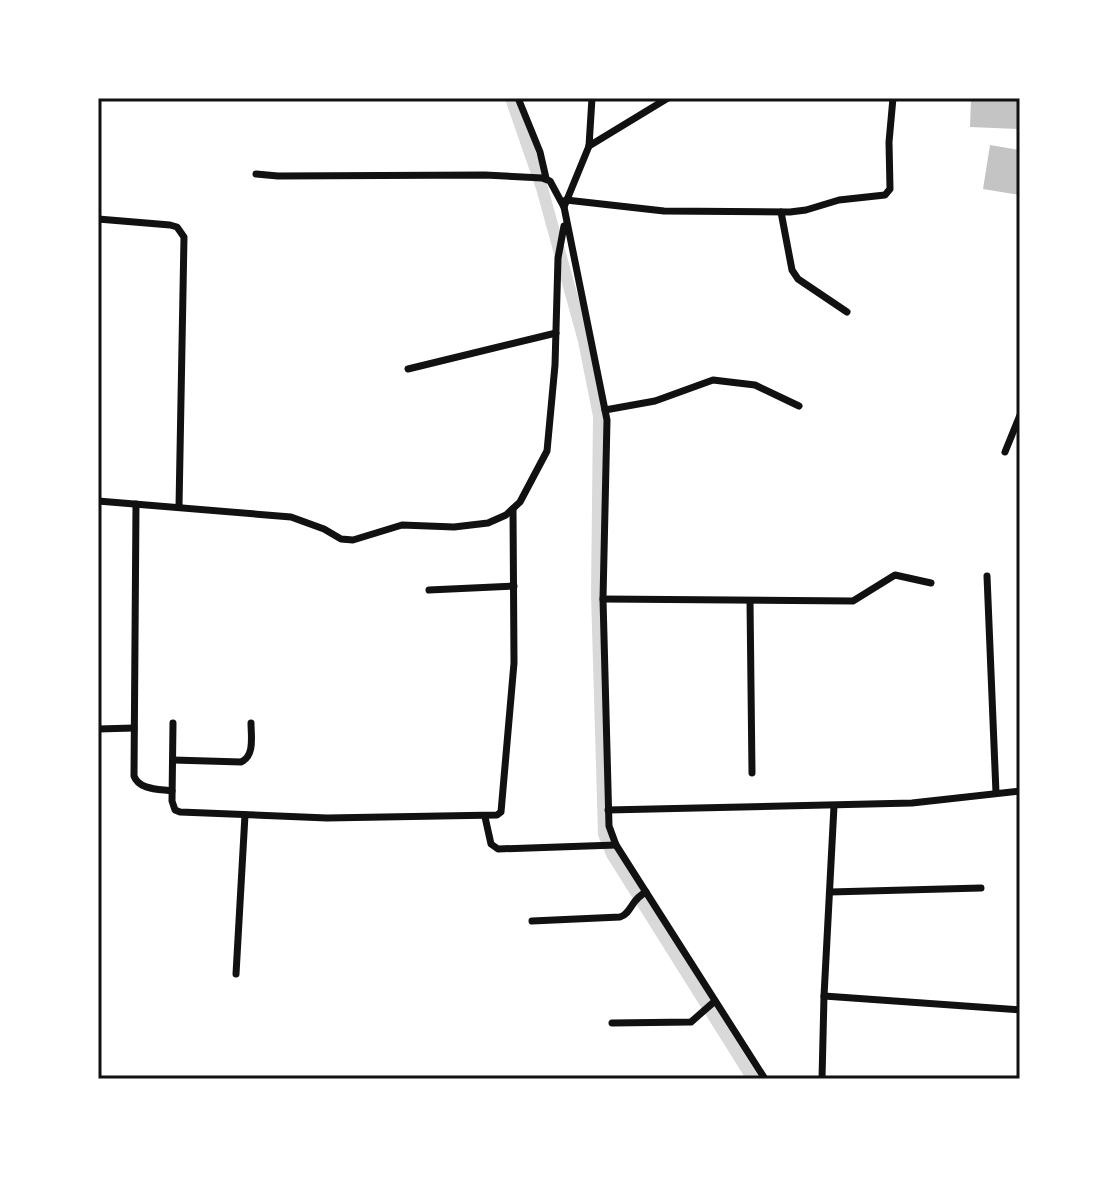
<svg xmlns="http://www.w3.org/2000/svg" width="1118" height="1177" font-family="'Exo 2',sans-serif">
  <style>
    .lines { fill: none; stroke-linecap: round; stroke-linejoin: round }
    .canal { stroke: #d9d9d9; stroke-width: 12 }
    .building { fill: #c4c4c4 }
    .minor { stroke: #111; stroke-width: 7 }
    .neatline { fill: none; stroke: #111; stroke-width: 3 }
  </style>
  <rect width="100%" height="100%" fill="#fff"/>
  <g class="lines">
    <polyline class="canal" points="511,98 542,188 584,341 599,416 597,594 604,834 612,854 753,1079"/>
  </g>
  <g class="building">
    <polygon points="971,98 1020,98 1020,129 970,127"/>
    <polygon points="990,145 1020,150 1020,195 983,189"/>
  </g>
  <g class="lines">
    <g class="minor">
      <polyline points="518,98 540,152 546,178"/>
      <polyline points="592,98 589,146 564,207 607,420 603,599 609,826 616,845 765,1079"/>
      <polyline points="589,146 668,98"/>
      <polyline points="256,174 278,176 485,175 542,178 550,181 564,207"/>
      <polyline points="566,200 664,211 790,212 806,210 839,200 885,195 890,189 889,142 893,98"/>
      <polyline points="781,212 792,270 798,279 847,312"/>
      <polyline points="98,219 170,225 177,227 184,237 179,507"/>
      <polyline points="408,369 556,333"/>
      <polyline points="605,410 655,401 713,380 755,385 799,406"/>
      <polyline points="1005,452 1020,415"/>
      <polyline points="98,501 291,517 324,529 341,539 353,540 402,525 454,527 488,523 506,515 520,502 547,451 555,365 558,258 564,226"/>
      <path d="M136,504L134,776C139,790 159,789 172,791"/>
      <polyline points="987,576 996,793"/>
      <polyline points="429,590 514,586"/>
      <polyline points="603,599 853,601 895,575 931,583"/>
      <polyline points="750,601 752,773"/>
      <polyline points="173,723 172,801 175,810 180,812 327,818 497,815 501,812 514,663 513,509"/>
      <polyline points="98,729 134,728"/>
      <path d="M173,760L241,762C255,756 251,736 251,723"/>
      <polyline points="608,810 912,803 1020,791"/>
      <polyline points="485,817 491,844 498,849 616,845"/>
      <polyline points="830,892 981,888"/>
      <path d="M532,921L620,917C632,913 630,900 646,892"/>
      <polyline points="236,974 245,815"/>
      <polyline points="824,996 1020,1010"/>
      <polyline points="612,1023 691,1022 715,1001"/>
      <polyline points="822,1079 824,996 834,806"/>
    </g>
  </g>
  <rect width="1118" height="1177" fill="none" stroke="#ffffff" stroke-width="200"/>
  <rect x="100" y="100" width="918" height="977" class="neatline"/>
</svg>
